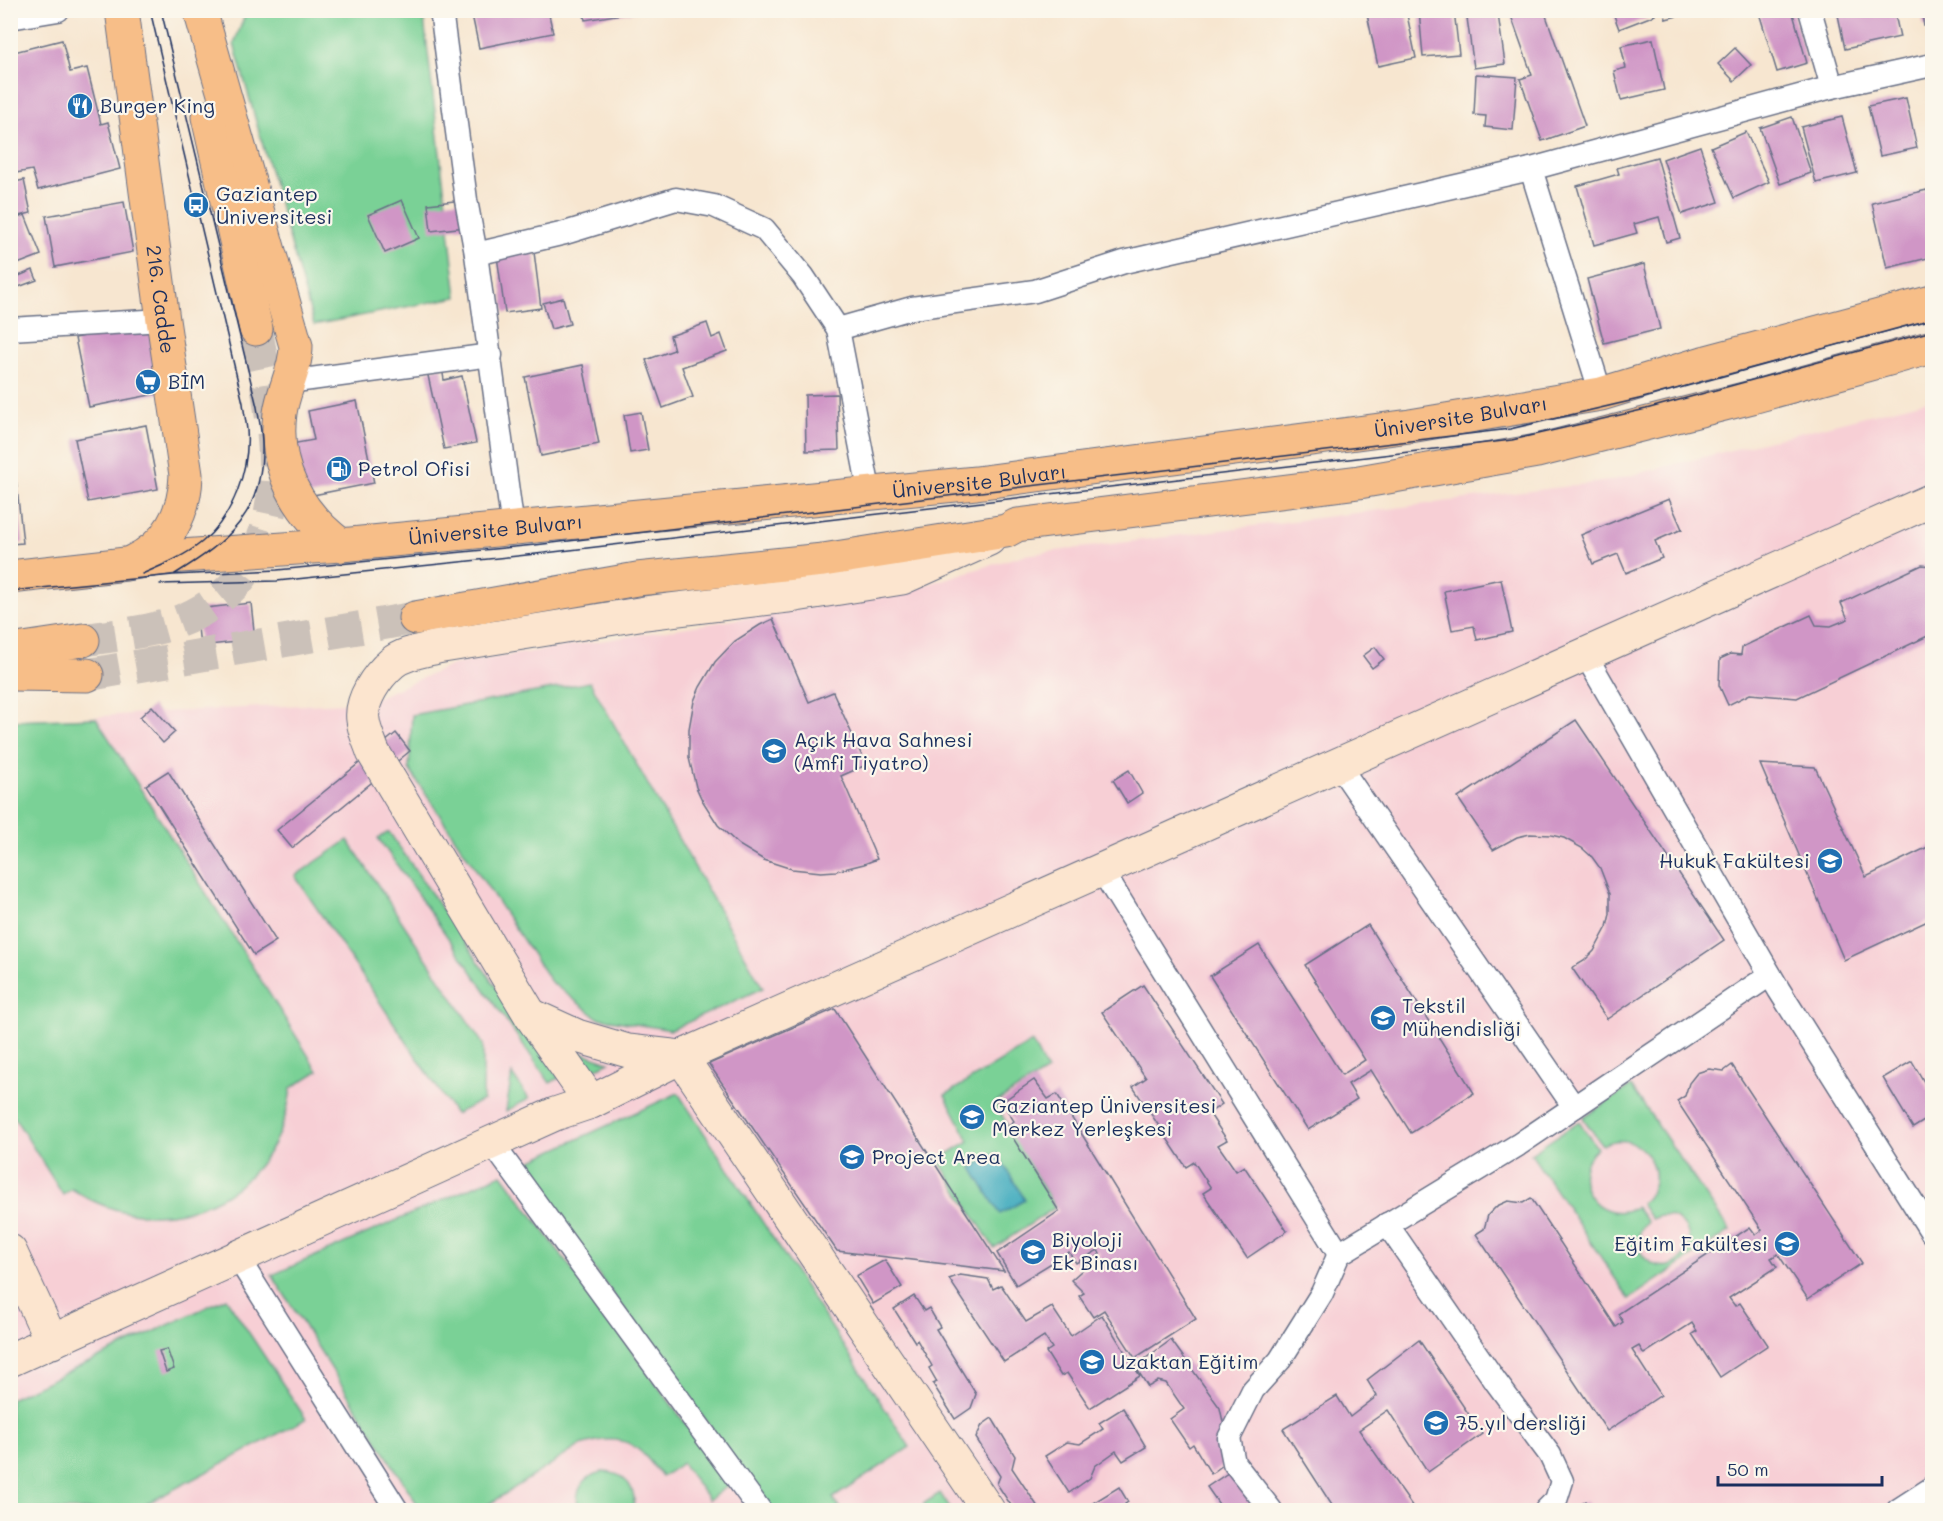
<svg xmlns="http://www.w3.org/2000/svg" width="1943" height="1521" font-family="Mali,sans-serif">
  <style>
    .built { fill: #f7cfd5 }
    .green { fill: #7ad196; stroke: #4a807a; stroke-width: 1.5 }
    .water { fill: #3fabbe; stroke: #2d6d8e; stroke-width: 1.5 }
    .building { fill: #d096c6 }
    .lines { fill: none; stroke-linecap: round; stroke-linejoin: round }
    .primary-tunnel { stroke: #cbc1b9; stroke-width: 33; stroke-dasharray: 33 16; stroke-linecap: butt }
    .street-casing { stroke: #686f86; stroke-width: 25 }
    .secondary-casing { stroke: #686f86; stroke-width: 35 }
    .primary-casing { stroke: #686f86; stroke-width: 35 }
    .street { stroke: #fff; stroke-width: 22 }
    .secondary { stroke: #fce5cf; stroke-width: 33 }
    .primary { stroke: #f7be88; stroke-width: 33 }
    .tram { stroke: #1b2f5e; stroke-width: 1.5 }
    .labels { text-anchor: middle; stroke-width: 4.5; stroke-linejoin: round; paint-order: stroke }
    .poi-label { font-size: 20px; fill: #1b2f5e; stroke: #fbf7ec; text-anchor: start }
    .street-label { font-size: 20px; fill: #1b2f5e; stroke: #fbf7ec }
  </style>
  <rect width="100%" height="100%" fill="#fbf7ec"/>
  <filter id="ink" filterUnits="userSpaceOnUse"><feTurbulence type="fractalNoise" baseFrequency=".0167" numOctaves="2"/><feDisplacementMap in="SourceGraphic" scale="12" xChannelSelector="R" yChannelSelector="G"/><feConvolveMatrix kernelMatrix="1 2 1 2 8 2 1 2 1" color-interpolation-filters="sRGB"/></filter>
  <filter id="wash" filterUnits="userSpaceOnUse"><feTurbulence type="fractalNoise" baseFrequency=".008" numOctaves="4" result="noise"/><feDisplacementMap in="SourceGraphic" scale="24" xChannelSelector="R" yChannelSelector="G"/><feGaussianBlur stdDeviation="1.35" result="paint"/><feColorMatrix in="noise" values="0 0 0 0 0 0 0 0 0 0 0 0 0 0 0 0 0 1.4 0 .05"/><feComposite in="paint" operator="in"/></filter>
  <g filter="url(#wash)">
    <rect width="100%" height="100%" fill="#f7e6d0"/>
    <polygon class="built" points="1932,399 1932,1510 11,1510 11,723 143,713 366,702 455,664 895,594 1024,555 1609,481"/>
    <g class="green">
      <polygon points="273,10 423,11 457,297 314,325 234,44 245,15"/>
      <polygon points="590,682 763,988 671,1030 598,1018 551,982 409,769 412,715"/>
      <path d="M96,718L318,1071L291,1088C278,1198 164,1250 72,1189L63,1195L11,1112V721Z"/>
      <polygon points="389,832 559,1078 550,1083 378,838"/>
      <polygon points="348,840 483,1044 483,1100 455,1114 295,876"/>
      <polygon points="1032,1042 1047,1071 995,1103 1055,1208 994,1248 938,1160 969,1141 945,1095"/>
      <polygon points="569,1048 609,1062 587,1073"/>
      <polygon points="512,1074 529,1099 506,1111"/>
      <path d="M1631,1086L1730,1231L1629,1299L1531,1154L1579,1121L1597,1148C1564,1177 1597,1227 1636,1207L1647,1222C1637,1232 1634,1248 1646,1259C1673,1284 1707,1241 1678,1220C1669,1214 1660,1215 1651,1219L1641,1204C1674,1176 1640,1125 1602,1145L1583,1118Z"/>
      <polygon points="678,1093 910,1447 833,1498 841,1510 771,1510 519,1166"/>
      <path d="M502,1174L730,1484L709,1500L682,1463L662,1477C638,1444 624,1431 581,1445L480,1510H421L272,1275Z"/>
      <polygon points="226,1298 306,1419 135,1510 11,1510 10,1399"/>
      <path d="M601,1472C624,1471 638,1488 633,1510H579C573,1492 583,1477 601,1472Z"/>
      <polygon points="940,1493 951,1510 927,1510 923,1504"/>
    </g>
    <polygon class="water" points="997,1153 1025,1200 1000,1214 972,1168"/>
    <g id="blocks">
      <g class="building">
        <polygon points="471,10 548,10 553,33 479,48"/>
        <polygon points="583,10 634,10 635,12 585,20"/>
        <polygon points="1383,10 1406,10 1416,58 1378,66 1367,14"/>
        <polygon points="1419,10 1454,10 1459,54 1423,57"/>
        <polygon points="1509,10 1544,10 1585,126 1542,141 1520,79 1532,75"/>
        <polygon points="1612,10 1653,10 1655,15 1619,29"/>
        <polygon points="1664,10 1696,10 1696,11 1666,19"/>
        <polygon points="1780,10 1792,10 1807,63 1777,72 1760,16"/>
        <polygon points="1837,10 1894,10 1900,37 1845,49"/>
        <polygon points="1921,10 1932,10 1932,24 1924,26"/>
        <polygon points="1498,14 1505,64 1474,68 1467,18"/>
        <polygon points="1653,39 1664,90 1621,100 1614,71 1626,68 1621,46"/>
        <polygon points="62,40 70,72 87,68 101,124 108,122 120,169 38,190 32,170 10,174 10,53"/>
        <polygon points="1735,48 1751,65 1734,81 1718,64"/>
        <polygon points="1476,74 1517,77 1513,130 1485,127 1486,116 1474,115"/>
        <polygon points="1906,98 1917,148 1880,156 1868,106"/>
        <polygon points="1792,117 1811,173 1780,184 1760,128"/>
        <polygon points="1842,117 1857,173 1816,183 1801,127"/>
        <polygon points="1746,132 1769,182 1734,198 1711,147"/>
        <polygon points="1700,146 1719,202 1682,214 1663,159"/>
        <polygon points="1657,157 1680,238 1666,242 1659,217 1634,224 1637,233 1594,245 1577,186 1619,174 1617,168"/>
        <polygon points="24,180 31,213 10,218 10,183"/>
        <polygon points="1927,190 1932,213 1932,257 1887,268 1872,203"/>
        <polygon points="402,200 419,238 385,253 368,215"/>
        <polygon points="463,200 466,227 431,231 428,204"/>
        <polygon points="124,202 133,252 55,267 46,216"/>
        <polygon points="25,215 41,255 15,265 19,276 33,270 37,280 13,289 10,283 10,221"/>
        <polygon points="533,244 541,308 505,313 496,249"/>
        <polygon points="1644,264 1660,329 1604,343 1587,279"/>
        <polygon points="563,298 570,324 551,329 543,303"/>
        <polygon points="152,323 166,392 89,407 75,338"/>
        <polygon points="707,323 712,338 721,334 727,351 682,367 693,397 663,408 646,360 674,350 670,336"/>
        <polygon points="583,365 599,444 541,456 525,377"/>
        <polygon points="442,367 444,380 462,376 476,443 444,449 427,371"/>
        <polygon points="837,394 839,450 806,451 805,395"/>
        <polygon points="357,401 374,483 303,497 291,444 314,440 308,411"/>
        <polygon points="641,412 648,450 630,453 624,415"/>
        <polygon points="146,425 158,489 88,502 75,439"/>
        <polygon points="10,461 14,461 23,543 10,544"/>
        <polygon points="1669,499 1682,529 1655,541 1662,558 1626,573 1618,554 1593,564 1581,535"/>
        <polygon points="1922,565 1932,566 1932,634 1797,698 1750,694 1728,705 1719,685 1720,659 1731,654 1741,655 1742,647 1811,615 1816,625 1831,626 1848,619 1841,603"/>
        <polygon points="1501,579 1512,632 1477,640 1474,626 1452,630 1444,591"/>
        <polygon points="251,603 255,640 200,646 196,609"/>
        <polygon points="773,619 809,702 833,692 866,765 841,776 877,859 864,864 836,871 821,872 792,869 764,860 739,845 718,825 702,800 696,787 689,758 689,729 694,701 700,687 715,662 735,641 760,625"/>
        <polygon points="1375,647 1384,659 1372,668 1363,656"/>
        <polygon points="152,706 175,732 163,743 140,717"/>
        <polygon points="1576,720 1724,940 1607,1019 1572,968 1584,961 1594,951 1607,927 1610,914 1610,894 1600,868 1592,857 1582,848 1564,838 1551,835 1530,834 1517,837 1493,850 1458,798"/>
        <polygon points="396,733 410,751 292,848 277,830"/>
        <polygon points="1760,764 1815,767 1866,877 1932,845 1932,919 1844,960"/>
        <polygon points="1129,770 1142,793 1127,803 1113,780"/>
        <polygon points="168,771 276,941 254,955 146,785"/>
        <polygon points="1368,925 1474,1093 1411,1133 1371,1070 1348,1084 1357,1099 1308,1130 1210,976 1259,945 1342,1075 1365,1060 1305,965"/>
        <polygon points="1143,985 1222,1104 1209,1113 1227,1140 1218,1145 1236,1171 1244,1166 1287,1231 1247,1258 1203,1193 1211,1188 1194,1162 1186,1167 1133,1087 1146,1078 1102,1012"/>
        <polygon points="835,1009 1004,1271 837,1251 709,1064"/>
        <polygon points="1912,1061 1932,1096 1932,1116 1913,1128 1883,1078"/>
        <polygon points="1732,1065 1862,1263 1808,1299 1778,1254 1771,1258 1777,1267 1729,1298 1735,1306 1740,1303 1768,1345 1720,1377 1692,1334 1697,1331 1692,1323 1644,1354 1639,1346 1632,1350 1661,1395 1607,1431 1476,1234 1484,1229 1488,1215 1497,1206 1508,1201 1523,1203 1531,1198 1616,1327 1623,1322 1618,1314 1750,1227 1756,1235 1762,1230 1677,1101 1685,1096 1689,1083 1697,1073 1709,1069 1724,1071"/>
        <polygon points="1034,1080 1048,1099 1057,1094 1196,1319 1135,1358 1104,1310 1093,1317 1079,1296 1084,1293 1071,1280 1100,1254 1098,1250 1076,1263 1069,1252 1016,1285 997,1253 1059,1211 1006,1127 1014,1121 1002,1102"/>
        <polygon points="885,1260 902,1287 873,1304 856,1276"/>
        <polygon points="960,1275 988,1279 993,1289 1001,1285 1026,1322 1052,1307 1071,1336 1102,1315 1140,1376 1090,1408 1067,1373 1061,1376 1046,1352 1052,1348 1044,1336 1004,1362 949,1279"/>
        <polygon points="914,1296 924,1311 929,1308 940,1327 936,1329 976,1394 971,1408 955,1419 933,1384 937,1382 929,1368 932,1366 917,1340 915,1342 894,1309"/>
        <polygon points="1171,1340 1220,1408 1231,1459 1211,1474 1193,1444 1189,1447 1170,1419 1184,1409 1166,1383 1158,1381 1148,1387 1135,1366"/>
        <polygon points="1419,1340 1482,1434 1428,1472 1388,1410 1359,1430 1415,1510 1335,1510 1283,1429 1337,1396 1350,1417 1377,1396 1367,1380"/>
        <polygon points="167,1349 174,1369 166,1372 159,1351"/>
        <polygon points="1123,1408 1146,1447 1123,1461 1116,1451 1095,1466 1090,1478 1069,1493 1045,1456 1067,1442 1080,1444 1103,1429 1099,1423"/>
        <polygon points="992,1418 1015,1456 1012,1468 1040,1510 1014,1510 997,1484 1000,1476 976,1438 982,1425"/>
        <polygon points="1234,1469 1261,1510 1223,1510 1207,1487"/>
        <polygon points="1119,1487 1128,1502 1125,1504 1129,1510 1091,1510 1088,1506"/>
        <polygon points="1586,1501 1592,1510 1572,1510"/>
      </g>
    </g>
  </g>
  <g filter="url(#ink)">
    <use href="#blocks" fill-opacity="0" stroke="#686f86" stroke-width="1.5"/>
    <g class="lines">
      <g class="primary-tunnel">
        <path d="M83,640C114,635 147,633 177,622C200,614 220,600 237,582C297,514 271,409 256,329"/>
        <polyline points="87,675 415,618"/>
      </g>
      <g class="street-casing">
        <g id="street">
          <polyline points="441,10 466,200 476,254 513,529"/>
          <polyline points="1810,10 1832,87"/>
          <polyline points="10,18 58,10"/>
          <polyline points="476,254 565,233 676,199 714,206 764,229 803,276 838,329 870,495"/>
          <polyline points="10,329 163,320"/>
          <polyline points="838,329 912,308 1035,291 1124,262 1531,169"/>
          <polyline points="288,382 491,355"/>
          <polyline points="1601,394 1531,169 1832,87 1932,65"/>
          <polyline points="1585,654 1779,990 1932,1233"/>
          <polyline points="1338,764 1574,1107"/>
          <polyline points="1101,869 1339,1254 1518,1145 1770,975"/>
          <polyline points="492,1143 760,1510"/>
          <polyline points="1387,1224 1496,1382 1550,1455 1562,1481 1556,1500 1546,1510"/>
          <polyline points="238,1258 397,1510"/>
          <polyline points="1271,1510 1234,1463 1229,1438 1253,1390 1280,1360 1322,1293 1339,1254"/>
          <polyline points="1898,1510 1932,1488"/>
        </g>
      </g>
      <g class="secondary-casing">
        <g id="secondary">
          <polyline points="533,1016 577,1036 628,1051 681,1057 988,1510"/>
          <path d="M591,1102L531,1016L373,752C370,742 364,731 363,720C360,700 377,676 392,663C404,653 422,651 437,647L645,613L796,595L902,578L989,539"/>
          <polyline points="10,1251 52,1342"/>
          <polyline points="10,1360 555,1114 591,1102 681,1057 1932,500"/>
        </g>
      </g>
      <g class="primary-casing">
        <g id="primary">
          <path id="s1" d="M122,10L163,320L186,475C185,513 168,546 132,562"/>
          <path d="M200,10L296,346C296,370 283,390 280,413C273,468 298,513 341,545"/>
          <polyline points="208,117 256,329"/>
          <path id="s2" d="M10,577L126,564L181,556L341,545L976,483L1410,426L1601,394L1703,363L1932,302"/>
          <polyline points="415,618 637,579 823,560 1006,531 1017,525 1359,482 1537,451 1752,397 1932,347"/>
          <polyline points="10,651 83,640"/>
          <polyline points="10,674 87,675"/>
        </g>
      </g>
      <use href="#street" class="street"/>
      <use href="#secondary" class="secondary"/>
      <use href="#primary" class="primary"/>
      <g class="tram">
        <path d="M161,10L257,407C259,419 262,432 262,444C264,513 229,541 175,574"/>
        <path d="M142,574C163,565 185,556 202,542C233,517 250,469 247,430C246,421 244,412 243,403L150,10"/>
        <polyline points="160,584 277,581 536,554 1512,440 1646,409 1932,331"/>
        <polyline points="10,591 173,575 277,570 535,545 1510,429 1643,398 1932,319"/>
      </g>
    </g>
  </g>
  <defs>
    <g id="restaurant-disc" transform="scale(1.35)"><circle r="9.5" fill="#1f6fb2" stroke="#fbf7ec"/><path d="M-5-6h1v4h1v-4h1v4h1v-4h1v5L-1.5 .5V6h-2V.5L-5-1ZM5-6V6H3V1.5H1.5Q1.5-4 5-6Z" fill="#fff"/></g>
    <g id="bus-disc" transform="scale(1.35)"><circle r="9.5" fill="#1f6fb2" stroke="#fbf7ec"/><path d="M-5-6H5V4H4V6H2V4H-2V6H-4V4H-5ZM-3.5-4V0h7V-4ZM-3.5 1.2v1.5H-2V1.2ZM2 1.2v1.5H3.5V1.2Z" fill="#fff"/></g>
    <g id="supermarket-disc" transform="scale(1.35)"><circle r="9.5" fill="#1f6fb2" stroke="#fbf7ec"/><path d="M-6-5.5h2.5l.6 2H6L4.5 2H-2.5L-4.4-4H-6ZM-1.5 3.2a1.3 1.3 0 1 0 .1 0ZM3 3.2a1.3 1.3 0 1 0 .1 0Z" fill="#fff"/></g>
    <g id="fuel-disc" transform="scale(1.35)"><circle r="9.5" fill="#1f6fb2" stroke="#fbf7ec"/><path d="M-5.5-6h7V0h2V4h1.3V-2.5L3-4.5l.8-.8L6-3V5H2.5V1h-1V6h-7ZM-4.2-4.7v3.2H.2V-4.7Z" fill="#fff"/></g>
    <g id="university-disc" transform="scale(1.35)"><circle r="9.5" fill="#1f6fb2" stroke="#fbf7ec"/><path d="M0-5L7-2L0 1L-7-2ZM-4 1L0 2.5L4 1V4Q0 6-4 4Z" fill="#fff"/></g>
  </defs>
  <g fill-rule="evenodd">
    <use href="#restaurant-disc" x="80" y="106"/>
    <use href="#bus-disc" x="196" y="205"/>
    <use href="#supermarket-disc" x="148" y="382"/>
    <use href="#fuel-disc" x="339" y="469"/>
    <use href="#university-disc" x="774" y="751"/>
    <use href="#university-disc" x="1830" y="861"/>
    <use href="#university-disc" x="1383" y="1018"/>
    <use href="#university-disc" x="972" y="1117"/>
    <use href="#university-disc" x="852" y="1157"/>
    <use href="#university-disc" x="1787" y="1244"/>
    <use href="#university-disc" x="1033" y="1252"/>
    <use href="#university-disc" x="1092" y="1362"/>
    <use href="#university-disc" x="1436" y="1423"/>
  </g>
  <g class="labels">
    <g class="poi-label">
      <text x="100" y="113">Burger King</text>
      <text x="216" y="201">Gaziantep<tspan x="216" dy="23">Üniversitesi</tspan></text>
      <text x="168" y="389">BİM</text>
      <text x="358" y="476">Petrol Ofisi</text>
      <text x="794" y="747">Açık Hava Sahnesi<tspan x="794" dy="23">(Amfi Tiyatro)</tspan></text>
      <text x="1810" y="868" text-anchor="end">Hukuk Fakültesi</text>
      <text x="1402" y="1013">Tekstil<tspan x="1402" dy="23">Mühendisliği</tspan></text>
      <text x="992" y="1113">Gaziantep Üniversitesi<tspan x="992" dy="23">Merkez Yerleşkesi</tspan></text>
      <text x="872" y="1164">Project Area</text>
      <text x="1052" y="1247">Biyoloji<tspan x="1052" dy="23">Ek Binası</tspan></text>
      <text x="1768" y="1251" text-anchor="end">Eğitim Fakültesi</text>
      <text x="1112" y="1369">Uzaktan Eğitim</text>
      <text x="1456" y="1430">75.yıl dersliği</text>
    </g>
    <g class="street-label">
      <text dy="7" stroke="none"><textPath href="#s1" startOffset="292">216. Cadde</textPath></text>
      <text dy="7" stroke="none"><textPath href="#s2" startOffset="1460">Üniversite Bulvarı</textPath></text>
      <text dy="7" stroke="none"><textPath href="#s2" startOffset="974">Üniversite Bulvarı</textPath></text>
      <text dy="7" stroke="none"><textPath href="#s2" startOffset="488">Üniversite Bulvarı</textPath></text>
    </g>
  </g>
  <rect width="1943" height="1521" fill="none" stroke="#fbf7ec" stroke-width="36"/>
  <path d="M1718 1476v9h164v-9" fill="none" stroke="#1b2f5e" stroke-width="3"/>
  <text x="1727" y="1476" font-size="18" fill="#1b2f5e" stroke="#fbf7ec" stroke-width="4.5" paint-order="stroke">50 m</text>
</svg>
